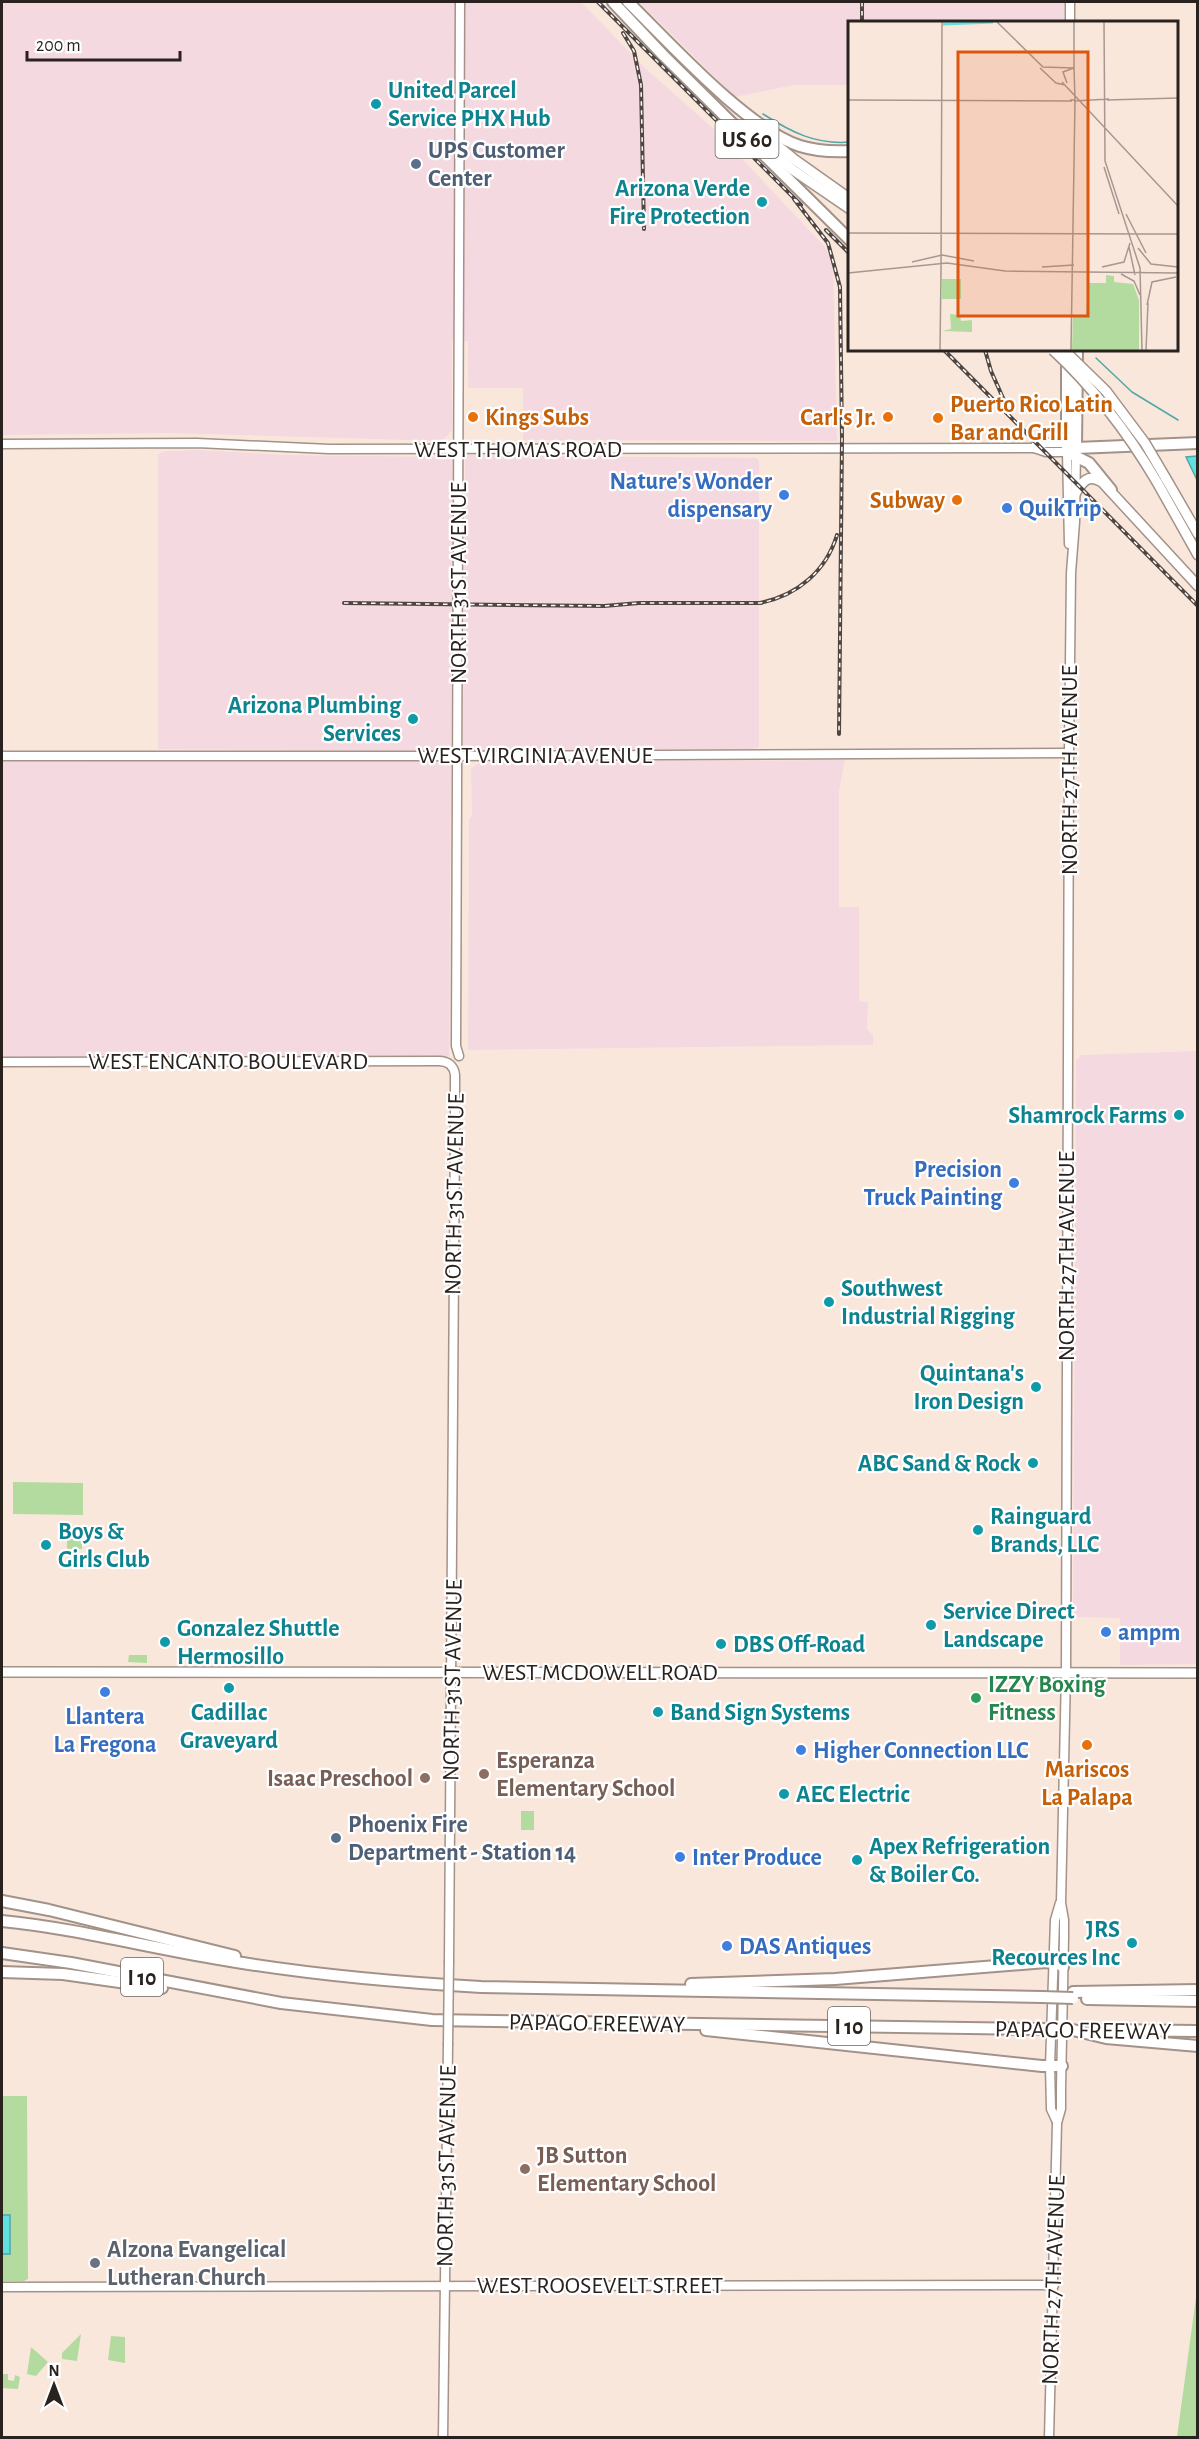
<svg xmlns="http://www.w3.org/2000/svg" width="1199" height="2439" font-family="'Alegreya Sans',sans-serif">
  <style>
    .industrial { fill: #f4dae0 }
    .green { fill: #b3db9f }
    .water { fill: #60e0e0; stroke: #50a7a6; stroke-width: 1.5 }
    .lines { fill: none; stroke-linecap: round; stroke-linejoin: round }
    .stream { stroke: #50a7a6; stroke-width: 1.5 }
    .secondary-casing { stroke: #a39288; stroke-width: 11 }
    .primary-casing { stroke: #a39288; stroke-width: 12 }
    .highway-casing { stroke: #a39288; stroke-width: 14 }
    .secondary { stroke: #fff; stroke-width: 8 }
    .primary { stroke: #fff; stroke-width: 9 }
    .highway { stroke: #fff; stroke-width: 10 }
    .rail-casing { stroke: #504641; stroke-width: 4 }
    .rail { stroke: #fff; stroke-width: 1.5; stroke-dasharray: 4.5; stroke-linecap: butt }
    .secondary-bridge-casing { stroke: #a39288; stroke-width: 11; stroke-linecap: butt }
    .primary-bridge-casing { stroke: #a39288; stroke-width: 12; stroke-linecap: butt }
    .highway-bridge-casing { stroke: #a39288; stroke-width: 14; stroke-linecap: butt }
    .secondary-bridge { stroke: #fff; stroke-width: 8 }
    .primary-bridge { stroke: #fff; stroke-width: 9 }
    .highway-bridge { stroke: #fff; stroke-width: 10 }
    .culture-dot { fill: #0f9aa8; stroke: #fff; stroke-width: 2 }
    .service-dot { fill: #5c6f8a; stroke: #fff; stroke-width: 2 }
    .food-dot { fill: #e8710a; stroke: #fff; stroke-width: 2 }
    .shop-dot { fill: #3f7fe0; stroke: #fff; stroke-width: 2 }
    .leisure-dot { fill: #2e9e5b; stroke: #fff; stroke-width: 2 }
    .education-dot { fill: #8d6e63; stroke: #fff; stroke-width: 2 }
    .worship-dot { fill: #6b7280; stroke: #fff; stroke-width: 2 }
    .labels { text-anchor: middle; stroke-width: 4.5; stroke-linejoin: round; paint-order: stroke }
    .shield { fill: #fff; stroke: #696462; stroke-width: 1.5 }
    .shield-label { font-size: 22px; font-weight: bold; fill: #29221e }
    .culture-label { font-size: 24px; font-weight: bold; fill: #0d838f; stroke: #fff; text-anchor: start }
    .service-label { font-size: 24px; font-weight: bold; fill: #4e5e75; stroke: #fff; text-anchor: start }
    .food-label { font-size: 24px; font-weight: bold; fill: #c56008; stroke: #fff; text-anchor: start }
    .street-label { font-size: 24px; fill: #29221e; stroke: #fff }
    .shop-label { font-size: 24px; font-weight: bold; fill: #366cbe; stroke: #fff; text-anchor: start }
    .leisure-label { font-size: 24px; font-weight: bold; fill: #27864d; stroke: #fff; text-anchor: start }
    .education-label { font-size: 24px; font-weight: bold; fill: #785e54; stroke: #fff; text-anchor: start }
    .worship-label { font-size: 24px; font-weight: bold; fill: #5b616d; stroke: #fff; text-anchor: start }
    .inset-river { fill: none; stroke: #60e0e0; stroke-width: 3 }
    .inset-road { fill: none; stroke: #a69890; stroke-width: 1.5 }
    .view { fill: #de560d; fill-opacity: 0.15; stroke: #de560d; stroke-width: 3 }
    .inset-edge { fill: none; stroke: #29221e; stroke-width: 3 }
  </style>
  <rect width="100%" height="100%" fill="#fae7dc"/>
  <g class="industrial">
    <polygon points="2,2 581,2 643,66 716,131 824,246 833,261 837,441 523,440 523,388 468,388 468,341 452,341 452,430 443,441 166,433 2,435"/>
    <polygon points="639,2 1064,2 1064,22 850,22 849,85 794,85 735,97"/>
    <polygon points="200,450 283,455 453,457 451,751 158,749 158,454 165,451"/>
    <polygon points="468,455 757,458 759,462 759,747 752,749 468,750 463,747 465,460"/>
    <polygon points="451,760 449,1056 2,1057 2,762"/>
    <polygon points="845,760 839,791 839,907 859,907 859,1001 868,1002 867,1029 873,1035 873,1045 468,1050 469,819 472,815 471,770 473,767 477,764 505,762 599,762 604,764 636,761"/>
    <polygon points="1197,1051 1197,1664 1120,1665 1120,1618 1073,1617 1076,1061 1081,1055"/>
  </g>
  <g class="green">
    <polygon points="13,1482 83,1483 83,1515 13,1514"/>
    <polygon points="67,1526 82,1527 82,1549 67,1549"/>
    <polygon points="129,1655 147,1655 147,1663 128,1662"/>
    <rect x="521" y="1811" width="13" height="19"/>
    <polygon points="2,2096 27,2096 28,2279 24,2281 2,2281"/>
    <polygon points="1197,2290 1197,2437 1058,2437 1177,2437"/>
    <polygon points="81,2334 77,2361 62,2359 62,2353"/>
    <polygon points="111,2336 125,2337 125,2363 108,2360"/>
    <polygon points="31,2347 48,2362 36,2376 27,2374"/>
    <polygon points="2,2374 8,2374 8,2380 14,2381 15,2375 20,2377 18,2389 2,2388"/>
  </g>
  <g class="water">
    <polygon points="1197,456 1198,456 1197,480 1186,457"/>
    <rect x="2" y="2215" width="8" height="39"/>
  </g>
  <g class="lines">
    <g class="stream">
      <path d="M763,114C791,132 816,145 850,142"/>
      <polyline points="1096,358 1132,392 1178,420"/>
    </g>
    <g class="secondary-casing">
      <g id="secondary">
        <polyline points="1070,2 1070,22"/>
        <polyline points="2,444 197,443 329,449 1034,448 1046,452 1067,452 1069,544"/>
        <polyline points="1034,448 1037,443 1067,443 1076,448 1075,522 1071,573 1069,753 1066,1672 1061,1903 1064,1920 1064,1937 1061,2089 1061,2109 1057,2123 1049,2438"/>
        <polyline points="2,756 438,756 1069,753"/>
        <polyline points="459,1056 456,1046 460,2"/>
        <path d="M2,1062L439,1061C448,1061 454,1066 455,1075V1127L449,1961"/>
        <polyline points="1057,2122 1051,2109 1050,2066 1055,1920 1060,1903"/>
        <polyline points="2,2287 1054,2285"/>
        <polyline points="443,2438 448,2045"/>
      </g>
    </g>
    <g class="primary-casing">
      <g id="primary">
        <polyline points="749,122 795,160 850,199"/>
        <polyline points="743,127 793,170 850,209"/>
        <polyline points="1165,477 1198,534"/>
        <polyline points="1157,482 1198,555"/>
        <path d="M1075,494C1082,482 1088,473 1102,482L1198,586"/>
        <polyline points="2,1672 1198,1673"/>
      </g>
    </g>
    <g class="highway-casing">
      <g id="highway">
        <polyline points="613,2 663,55 850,240"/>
        <path d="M628,2C669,42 747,129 800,146C816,151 833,152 850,151"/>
        <polyline points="1067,356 1067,452"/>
        <polyline points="1076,448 1077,350"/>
        <polyline points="1067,452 1076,448 1198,443"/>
        <polyline points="1067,452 1089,463 1111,490"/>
        <polyline points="2,1901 49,1910 235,1956"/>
        <path d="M2,1921C73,1928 142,1946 213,1958C302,1974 391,1982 481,1987L1042,1997"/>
        <polyline points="2,1953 71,1963 281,2003 432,2020 1040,2029"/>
        <polyline points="2,1972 63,1974 162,1988"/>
        <polyline points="691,1984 835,1979 1046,1962 1059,1964 1063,1967"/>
        <polyline points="1073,1992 1198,1990"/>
        <polyline points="1087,1999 1198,2001"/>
        <polyline points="706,2030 1042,2066 1062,2066"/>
        <polyline points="1073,2030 1106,2038 1198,2046"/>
        <polyline points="1094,2030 1198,2031"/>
      </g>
    </g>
    <use href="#secondary" class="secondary"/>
    <use href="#primary" class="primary"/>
    <use href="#highway" class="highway"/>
    <g class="rail-casing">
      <g id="rail">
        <polyline points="598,2 801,205"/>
        <polyline points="862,2 862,22"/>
        <polyline points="623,33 634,51 641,85 644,229"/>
        <polyline points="794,199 828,243 840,287 842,438 839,734"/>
        <polyline points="826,230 850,254"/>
        <polyline points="944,350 1198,606"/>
        <polyline points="985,350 991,371 1007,407"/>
        <path d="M344,603L604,606L639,603H760C798,595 826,571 837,535"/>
      </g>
    </g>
    <use href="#rail" class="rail"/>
    <g class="secondary-bridge-casing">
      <polyline id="secondary-bridge" points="448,2045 449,1961"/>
    </g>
    <g class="primary-bridge-casing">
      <g id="primary-bridge">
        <path d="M1053,350C1095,389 1128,433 1157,482"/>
        <polyline points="1064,350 1106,391 1145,443 1165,477"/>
      </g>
    </g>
    <g class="highway-bridge-casing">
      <g id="highway-bridge">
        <polyline points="1042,1997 1073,1998"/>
        <polyline points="1040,2029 1073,2030"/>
      </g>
    </g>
    <use href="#secondary-bridge" class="secondary-bridge"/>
    <use href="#primary-bridge" class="primary-bridge"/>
    <use href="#highway-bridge" class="highway-bridge"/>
  </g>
  <g class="culture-dot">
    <circle cx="376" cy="104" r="6"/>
    <circle cx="762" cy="202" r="6"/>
    <circle cx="413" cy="719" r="6"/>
    <circle cx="1179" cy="1115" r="6"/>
    <circle cx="829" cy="1302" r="6"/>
    <circle cx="1036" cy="1387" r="6"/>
    <circle cx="1033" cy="1463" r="6"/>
    <circle cx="978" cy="1530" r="6"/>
    <circle cx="46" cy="1545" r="6"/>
    <circle cx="931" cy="1625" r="6"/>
    <circle cx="165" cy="1642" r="6"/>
    <circle cx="721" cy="1644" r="6"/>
    <circle cx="229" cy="1688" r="6"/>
    <circle cx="658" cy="1712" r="6"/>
    <circle cx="784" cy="1794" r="6"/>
    <circle cx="857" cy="1860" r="6"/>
    <circle cx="1132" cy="1943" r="6"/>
  </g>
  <g class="service-dot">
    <circle cx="416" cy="164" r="6"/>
    <circle cx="336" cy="1838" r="6"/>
  </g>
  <g class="food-dot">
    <circle cx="473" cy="417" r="6"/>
    <circle cx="888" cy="417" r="6"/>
    <circle cx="938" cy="418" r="6"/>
    <circle cx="957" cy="500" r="6"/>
    <circle cx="1087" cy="1745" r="6"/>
  </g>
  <g class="shop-dot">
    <circle cx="784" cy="495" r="6"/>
    <circle cx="1007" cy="508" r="6"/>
    <circle cx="1014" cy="1183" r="6"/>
    <circle cx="1106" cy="1632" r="6"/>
    <circle cx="105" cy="1692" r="6"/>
    <circle cx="801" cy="1750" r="6"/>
    <circle cx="680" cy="1857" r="6"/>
    <circle cx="727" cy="1946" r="6"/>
  </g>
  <circle class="leisure-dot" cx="976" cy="1698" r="6"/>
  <g class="education-dot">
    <circle cx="484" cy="1774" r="6"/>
    <circle cx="425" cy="1778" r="6"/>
    <circle cx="525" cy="2169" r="6"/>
  </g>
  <circle class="worship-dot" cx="95" cy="2263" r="6"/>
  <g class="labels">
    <g class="shield">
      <rect x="715.5" y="120" width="63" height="38" rx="4.5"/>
      <rect x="121" y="1958" width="42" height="38" rx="4.5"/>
      <rect x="828" y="2007" width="42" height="38" rx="4.5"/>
    </g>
    <g class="shield-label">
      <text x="747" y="147">US 60</text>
      <text x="142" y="1985">I 10</text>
      <text x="849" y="2034">I 10</text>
    </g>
    <g class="culture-label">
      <text x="388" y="98">United Parcel<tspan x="388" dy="28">Service PHX Hub</tspan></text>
      <text x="750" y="196" text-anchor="end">Arizona Verde<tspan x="750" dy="28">Fire Protection</tspan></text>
      <text x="401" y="713" text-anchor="end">Arizona Plumbing<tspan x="401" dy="28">Services</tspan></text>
      <text x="1167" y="1123" text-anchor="end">Shamrock Farms</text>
      <text x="841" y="1296">Southwest<tspan x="841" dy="28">Industrial Rigging</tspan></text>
      <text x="1024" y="1381" text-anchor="end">Quintana's<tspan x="1024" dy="28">Iron Design</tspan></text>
      <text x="1021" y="1471" text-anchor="end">ABC Sand &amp; Rock</text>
      <text x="990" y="1524">Rainguard<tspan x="990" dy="28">Brands, LLC</tspan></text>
      <text x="58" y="1539">Boys &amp;<tspan x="58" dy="28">Girls Club</tspan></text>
      <text x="943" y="1619">Service Direct<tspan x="943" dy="28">Landscape</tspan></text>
      <text x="177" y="1636">Gonzalez Shuttle<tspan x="177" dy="28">Hermosillo</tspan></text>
      <text x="733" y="1652">DBS Off-Road</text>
      <text x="229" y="1720" text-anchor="middle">Cadillac<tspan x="229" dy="28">Graveyard</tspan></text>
      <text x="670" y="1720">Band Sign Systems</text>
      <text x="796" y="1802">AEC Electric</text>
      <text x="869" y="1854">Apex Refrigeration<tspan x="869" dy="28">&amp; Boiler Co.</tspan></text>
      <text x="1120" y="1937" text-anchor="end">JRS<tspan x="1120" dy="28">Recources Inc</tspan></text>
    </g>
    <g class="service-label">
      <text x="428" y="158">UPS Customer<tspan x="428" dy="28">Center</tspan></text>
      <text x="348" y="1832">Phoenix Fire<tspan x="348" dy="28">Department - Station 14</tspan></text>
    </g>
    <g class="food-label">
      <text x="950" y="412">Puerto Rico Latin<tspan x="950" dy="28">Bar and Grill</tspan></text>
      <text x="485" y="425">Kings Subs</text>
      <text x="876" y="425" text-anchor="end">Carl's Jr.</text>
      <text x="945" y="508" text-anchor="end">Subway</text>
      <text x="1087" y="1777" text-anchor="middle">Mariscos<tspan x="1087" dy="28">La Palapa</tspan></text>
    </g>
    <g class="street-label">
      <text x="518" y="457">WEST THOMAS ROAD</text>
      <text transform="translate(458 583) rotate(-90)" y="8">NORTH 31ST AVENUE</text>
      <text x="535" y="763">WEST VIRGINIA AVENUE</text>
      <text transform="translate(1069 770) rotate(-90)" y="8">NORTH 27TH AVENUE</text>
      <text x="228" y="1069">WEST ENCANTO BOULEVARD</text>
      <text transform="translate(454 1194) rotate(-89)" y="8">NORTH 31ST AVENUE</text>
      <text transform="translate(1066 1256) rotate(-90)" y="8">NORTH 27TH AVENUE</text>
      <text x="600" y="1680">WEST MCDOWELL ROAD</text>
      <text transform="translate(452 1680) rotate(-89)" y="8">NORTH 31ST AVENUE</text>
      <text transform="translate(597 2023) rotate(1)" y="8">PAPAGO FREEWAY</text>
      <text transform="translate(1083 2030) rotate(1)" y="8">PAPAGO FREEWAY</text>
      <text transform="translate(446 2166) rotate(-89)" y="8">NORTH 31ST AVENUE</text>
      <text transform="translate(1053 2280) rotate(-88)" y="8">NORTH 27TH AVENUE</text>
      <text x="600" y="2293">WEST ROOSEVELT STREET</text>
    </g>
    <g class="shop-label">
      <text x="772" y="489" text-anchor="end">Nature's Wonder<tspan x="772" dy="28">dispensary</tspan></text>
      <text x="1019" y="516">QuikTrip</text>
      <text x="1002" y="1177" text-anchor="end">Precision<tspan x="1002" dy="28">Truck Painting</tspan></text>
      <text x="1118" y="1640">ampm</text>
      <text x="105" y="1724" text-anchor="middle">Llantera<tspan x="105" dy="28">La Fregona</tspan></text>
      <text x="813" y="1758">Higher Connection LLC</text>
      <text x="692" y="1865">Inter Produce</text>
      <text x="739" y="1954">DAS Antiques</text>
    </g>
    <g class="leisure-label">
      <text x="988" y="1692">IZZY Boxing<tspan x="988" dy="28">Fitness</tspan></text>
    </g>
    <g class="education-label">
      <text x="496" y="1768">Esperanza<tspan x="496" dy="28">Elementary School</tspan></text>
      <text x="413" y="1786" text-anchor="end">Isaac Preschool</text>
      <text x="537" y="2163">JB Sutton<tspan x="537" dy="28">Elementary School</tspan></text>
    </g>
    <g class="worship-label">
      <text x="107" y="2257">Alzona Evangelical<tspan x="107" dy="28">Lutheran Church</tspan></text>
    </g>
  </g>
  <g transform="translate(848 21)">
    <rect width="330" height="330" fill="#fae7dc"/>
    <path d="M258,254L266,255V261L285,263L291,279V329H224L225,295H238L240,262H258ZM94,258H113V278H94ZM102,293L112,294L113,300L124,299V311L94,310L103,308Z" fill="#b3db9f"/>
    <path class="inset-river" d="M95,3L145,1"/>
    <path class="inset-road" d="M149,1L195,46L226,47L227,79M256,1L257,140L292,247L294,329M192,47L208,62L217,64M214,61L330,185M219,62L215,51L226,47V1M0,79L224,80M222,79H227L223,329M259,79L330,77M226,80L261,78M256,146L271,193M278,193L298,232M0,212L296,213M293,213H330M281,226L287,254M290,227L303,243L330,246M64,241L94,234L126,240M194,246L226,244M254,246L276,241L282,222M0,252L99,242L157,250L330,252M93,253L94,1M273,253L286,260L292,274M299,284L304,261L328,256M92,329L93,250M298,329L300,282"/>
    <path class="view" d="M110,31H240V295H110Z"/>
    <rect width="330" height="330" class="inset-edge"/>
  </g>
  <rect width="1199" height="2439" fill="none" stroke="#29221e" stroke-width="6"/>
  <g transform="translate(54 2385)" stroke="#ffffff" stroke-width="4.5" paint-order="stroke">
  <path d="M0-4.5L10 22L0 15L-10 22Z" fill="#29221e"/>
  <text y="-9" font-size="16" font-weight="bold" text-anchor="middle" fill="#29221e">N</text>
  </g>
  <path d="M27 51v9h153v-9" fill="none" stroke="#29221e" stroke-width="3"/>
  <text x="36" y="51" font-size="18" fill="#29221e" stroke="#ffffff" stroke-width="4.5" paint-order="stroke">200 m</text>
</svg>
